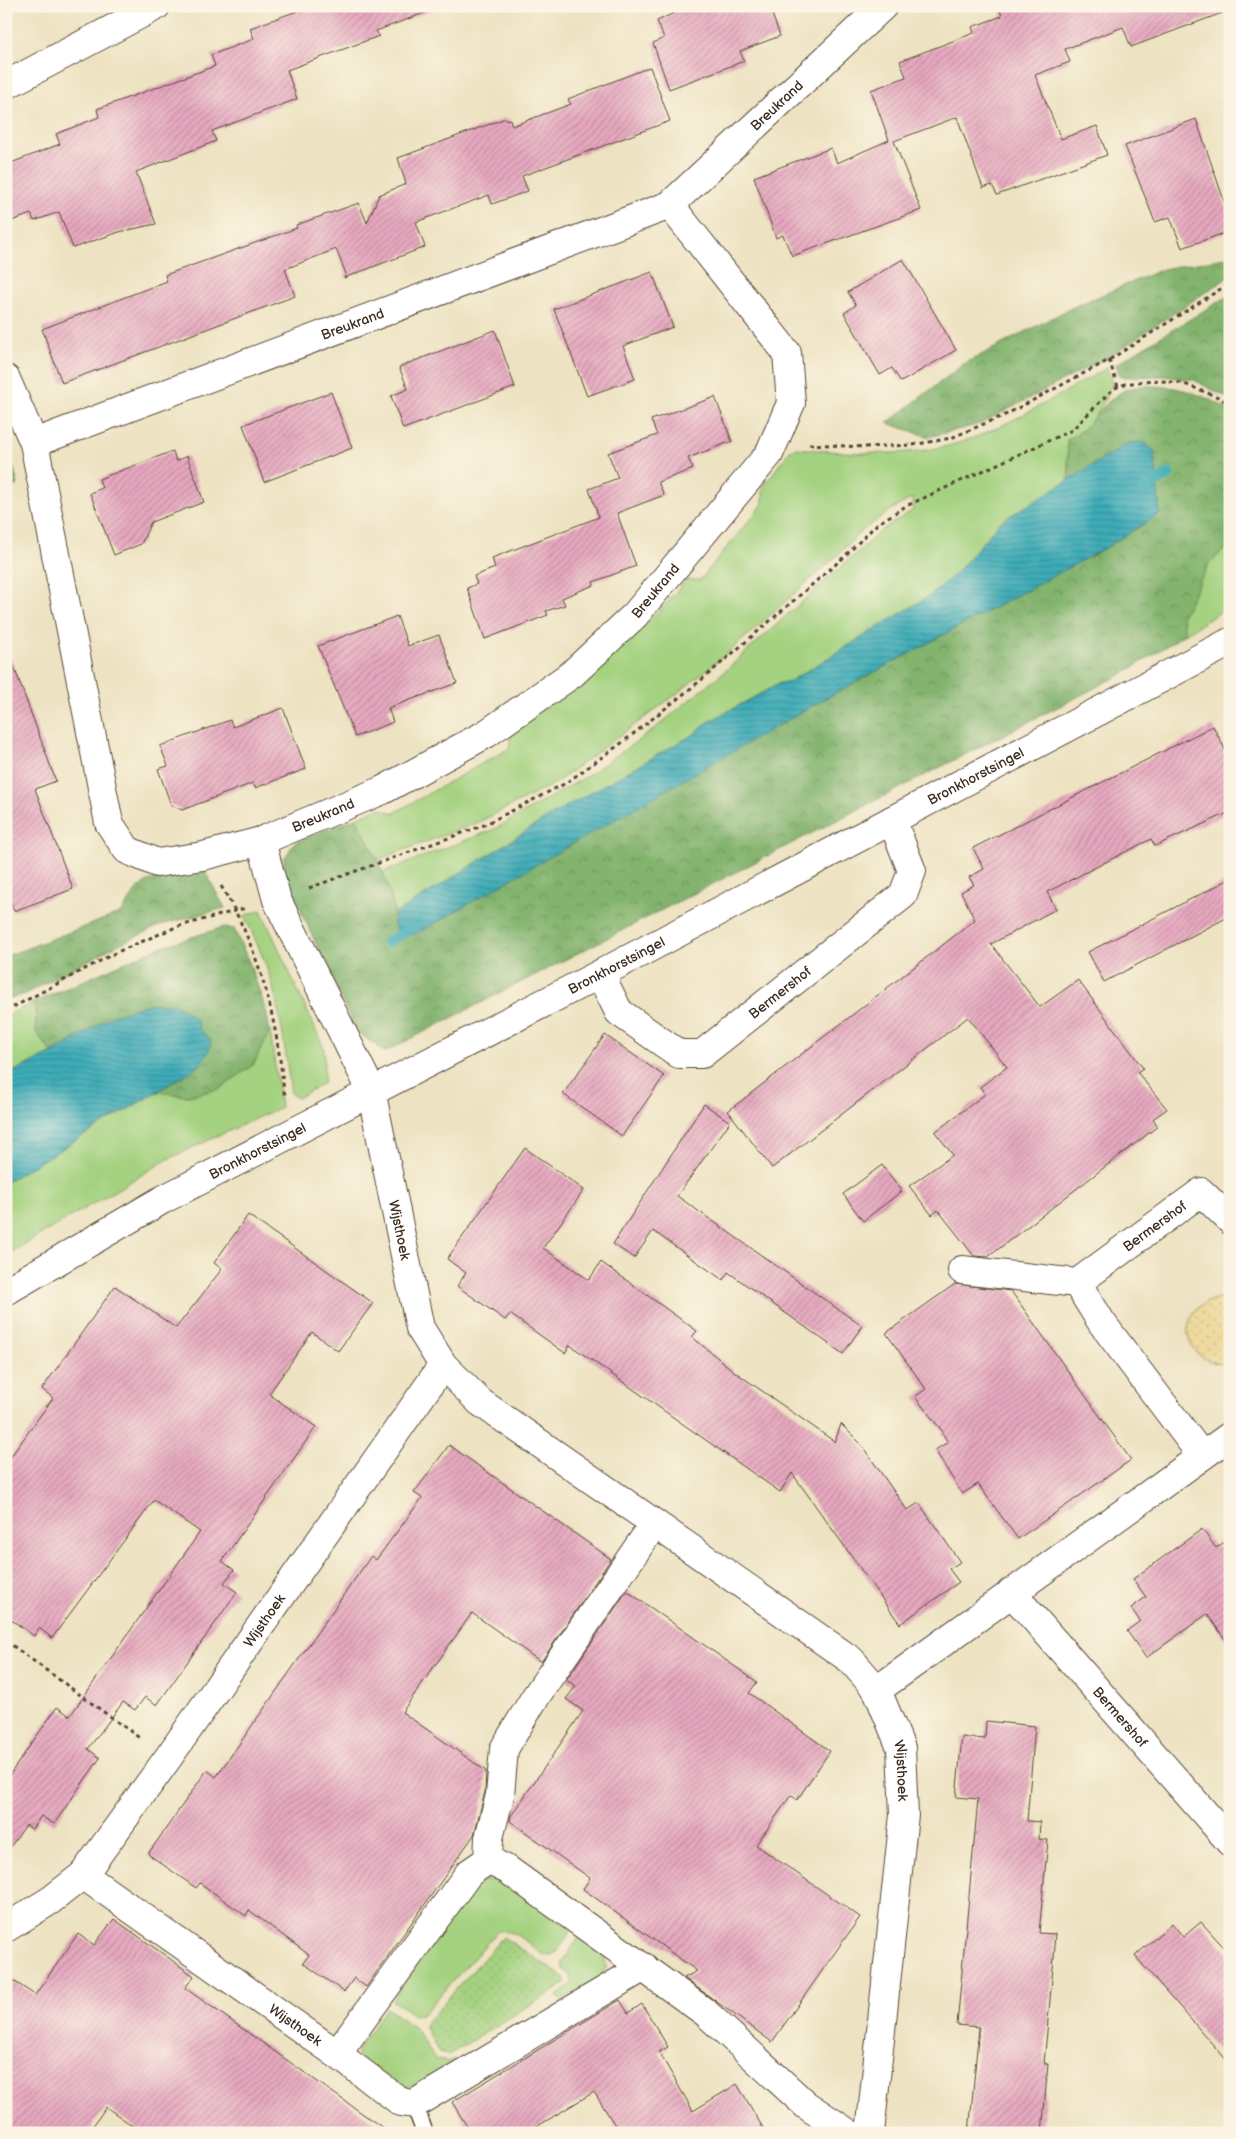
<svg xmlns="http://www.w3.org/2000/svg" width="1236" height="2139" font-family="'Balsamiq Sans',sans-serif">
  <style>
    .grass { fill: #a4d280; stroke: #707e4f }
    .forest { fill: url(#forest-crowns); stroke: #5f6f46 }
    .sand { fill: url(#sand-dots); stroke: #94825e }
    .park { fill: url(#park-dots); stroke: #707e4f }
    .water { fill: url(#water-rules); stroke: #3c6b6b }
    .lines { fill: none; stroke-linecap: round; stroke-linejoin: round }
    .stream { stroke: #3cacb8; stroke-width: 11 }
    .building { fill: url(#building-hatch) }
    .service-casing { stroke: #564636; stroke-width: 19 }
    .minor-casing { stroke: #564636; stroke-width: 30 }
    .tertiary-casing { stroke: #564636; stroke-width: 30 }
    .path { stroke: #564636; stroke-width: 3; stroke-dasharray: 4 4; stroke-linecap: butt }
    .service { stroke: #fff; stroke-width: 16 }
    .minor { stroke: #fff; stroke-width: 28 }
    .tertiary { stroke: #fff; stroke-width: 28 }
    .labels { text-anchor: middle; stroke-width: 4.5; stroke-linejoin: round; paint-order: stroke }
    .street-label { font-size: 14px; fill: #3b2a1e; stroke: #fcf5e5 }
  </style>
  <defs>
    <pattern id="forest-crowns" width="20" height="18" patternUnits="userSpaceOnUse" patternTransform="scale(1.25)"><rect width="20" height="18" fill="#83b46e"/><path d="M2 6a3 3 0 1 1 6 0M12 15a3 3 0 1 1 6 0" fill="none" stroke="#6c935a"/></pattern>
    <pattern id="sand-dots" width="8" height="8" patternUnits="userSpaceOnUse" patternTransform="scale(1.25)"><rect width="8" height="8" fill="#eeda9e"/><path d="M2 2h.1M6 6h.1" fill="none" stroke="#cdbb88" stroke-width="1.8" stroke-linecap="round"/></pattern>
    <pattern id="park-dots" width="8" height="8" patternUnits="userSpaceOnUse" patternTransform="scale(1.25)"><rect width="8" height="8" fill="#a4d280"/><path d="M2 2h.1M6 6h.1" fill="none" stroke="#8eb46e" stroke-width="1.8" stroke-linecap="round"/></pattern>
    <pattern id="water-rules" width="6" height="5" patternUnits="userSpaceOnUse" patternTransform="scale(1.25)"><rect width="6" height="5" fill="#3cacb8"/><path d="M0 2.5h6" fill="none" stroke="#348c95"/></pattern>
    <pattern id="building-hatch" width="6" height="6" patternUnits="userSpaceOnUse" patternTransform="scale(1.25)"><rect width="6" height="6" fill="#e7a9c0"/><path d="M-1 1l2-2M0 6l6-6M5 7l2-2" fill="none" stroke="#bc8a9b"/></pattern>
  </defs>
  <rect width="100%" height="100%" fill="#fcf5e5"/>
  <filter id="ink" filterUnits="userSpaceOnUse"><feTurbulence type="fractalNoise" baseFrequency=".02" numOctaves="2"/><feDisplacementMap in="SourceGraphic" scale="10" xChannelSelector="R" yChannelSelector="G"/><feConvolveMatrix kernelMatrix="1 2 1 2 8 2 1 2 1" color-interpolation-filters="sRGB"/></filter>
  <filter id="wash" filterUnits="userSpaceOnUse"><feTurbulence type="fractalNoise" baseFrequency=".0096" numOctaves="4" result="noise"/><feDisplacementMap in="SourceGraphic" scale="20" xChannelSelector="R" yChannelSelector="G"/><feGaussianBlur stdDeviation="1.12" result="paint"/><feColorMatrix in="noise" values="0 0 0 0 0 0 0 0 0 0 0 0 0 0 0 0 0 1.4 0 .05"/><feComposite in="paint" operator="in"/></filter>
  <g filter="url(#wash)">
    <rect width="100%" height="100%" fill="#ede2c1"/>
    <g class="grass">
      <path d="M1107,368L1112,384C1101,408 1093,428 1067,440L1069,480L1000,522L957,572L931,595L790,681L780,683L705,724L694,734L553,814L395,914L383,872L495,829L584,778L653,730L726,670L882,530L913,510V498L891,510L859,533L839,554L731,650L674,696L554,784L477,823L377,860L356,818L379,808L394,813L510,748V734L593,672L661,609L686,580H700L763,504V487L790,450L796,448C847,453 900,458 951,445C1001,432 1061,393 1107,368Z"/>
      <polygon points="1230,545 1230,606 1185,634 1182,616 1210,562"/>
      <path d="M261,910L324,1048V1083L297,1098L291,1094C286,1057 282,1020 272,984C265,960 255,938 244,916Z"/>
      <polygon points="35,1002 36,1032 52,1053 6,1075 6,1016"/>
      <polygon points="270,1031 281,1107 170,1158 6,1255 6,1182 157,1092 188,1096 253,1065"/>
      <path d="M495,1880L508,1885L572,1929L556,1953L545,1956C532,1947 514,1928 498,1931L423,2014L416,2016L392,2000L471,1887L482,1881Z"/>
      <path d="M580,1936C596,1946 605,1949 606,1969L599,1978L561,2001L557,1996L573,1983L570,1975L562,1968L563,1962Z"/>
      <polygon points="386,2008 414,2027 435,2059 447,2062 453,2059 457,2064 417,2089 407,2091 357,2056 358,2049"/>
    </g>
    <g class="forest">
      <polygon points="1230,257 1230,276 1108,357 980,424 929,437 887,423 964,364 1071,308 1163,269"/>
      <polygon points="1230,295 1230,399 1194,380 1162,376 1120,377 1116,364"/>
      <path d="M1140,386C1178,385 1197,392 1230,410V545L1210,562L1182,616L1185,634L1126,672L385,1052L356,1031L285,876L284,859L294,843L356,818C370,845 398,893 393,924L817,703L1105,548L1159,514L1156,488L1128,443L1069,480L1067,440C1090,429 1100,405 1121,392C1126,388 1134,388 1140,386Z"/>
      <polygon points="6,466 13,466 18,485 6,488"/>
      <polygon points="203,868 225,908 164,924 117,945 23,995 6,999 6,956 121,913 138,888 157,876"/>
      <path d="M224,927L234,929L249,962L266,1010L270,1031L253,1065L220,1089L188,1096L157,1092C179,1078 206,1068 211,1040L199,1029L196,1019L115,1014L52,1053L36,1032L35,1002L160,947Z"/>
    </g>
    <path class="sand" d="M1227,1297L1230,1298V1364C1176,1366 1173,1300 1227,1297Z"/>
    <polygon class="park" points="503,1937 565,1978 565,1984 448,2055 439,2053 424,2025"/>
    <g class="water">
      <polygon points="1143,442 1154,451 1160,514 1105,548 817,703 416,934 401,935 393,924 395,914 553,814 694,734 705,724 780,683 790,681 931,595 957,572 1000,522 1129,443"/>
      <polygon points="150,1004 175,1004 196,1019 199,1029 211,1040 209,1051 198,1067 6,1182 6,1075 53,1053 115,1014"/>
    </g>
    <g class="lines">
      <g class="stream">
        <polyline points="1143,490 1169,474"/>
        <polyline points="387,942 413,927"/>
      </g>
    </g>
    <g id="blocks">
      <g class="building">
        <polygon points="311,6 434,6 435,9 376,31 379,36 287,70 297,99 212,131 216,141 136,172 156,224 119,232 73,248 59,212 34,221 31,214 6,223 6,165 60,144 56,134 99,117 97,109 215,66 211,55 254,39 250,28"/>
        <polygon points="689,6 769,6 780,36 740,51 744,61 669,89 653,43 664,38 657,21"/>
        <polygon points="998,6 1230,6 1230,10 1131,47 1123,27 1065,49 1070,62 1035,75 1061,139 1097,126 1107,155 997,195 992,185 983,188 957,117 894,141 921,210 792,256 783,235 776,238 754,177 831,148 837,163 889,140 871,90 906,77 900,61 974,33 972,27 1002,16"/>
        <polygon points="650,67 670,121 522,176 528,191 492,204 489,195 416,222 425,247 344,278 346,274 336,249 285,269 295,296 62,383 42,329 167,281 165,275 297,228 296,225 359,203 367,223 379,195 406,184 398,158 506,118 507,120 510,119 512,126 571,104 568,99"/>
        <polygon points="1196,119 1230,218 1230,231 1182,248 1170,217 1155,222 1125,146"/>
        <polygon points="903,259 956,350 901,382 892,368 880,375 844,313 856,305 848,292"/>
        <polygon points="652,272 673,327 623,346 635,379 587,396 554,309"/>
        <polygon points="495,330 515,387 403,429 391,396 408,389 399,367"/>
        <polygon points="331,392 352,448 264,482 243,425"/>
        <polygon points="715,397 732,441 688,458 693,469 658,482 664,495 617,513 636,566 593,582 594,585 562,598 565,605 546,611 548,615 485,639 467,588 477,584 474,576 495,568 492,558 599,517 589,489 618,478 608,453 657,435 651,420"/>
        <polygon points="173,451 176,461 187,456 204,502 151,522 141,544 114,555 90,493 102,488 99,479"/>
        <polygon points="397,616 408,646 439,635 457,683 388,708 393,722 355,737 318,646"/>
        <polygon points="6,656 10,656 56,781 35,789 73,889 14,911 6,891"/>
        <polygon points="283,708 306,769 255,788 253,783 182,810 171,805 158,769 168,766 160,746 230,720 233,727"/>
        <polygon points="1213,726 1230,759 1230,812 1155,846 1151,839 1047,892 1056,909 991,944 1040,1007 1078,980 1143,1068 1137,1072 1167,1109 1153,1119 1158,1126 988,1257 974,1256 938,1210 932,1215 909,1186 953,1155 935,1132 985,1094 980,1087 1007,1067 968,1017 772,1168 728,1111 975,920 961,892 974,885 969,877 984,869 973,848"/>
        <polygon points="1230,879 1230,916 1104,982 1088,952"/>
        <polygon points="605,1035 664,1076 622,1136 563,1094"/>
        <polygon points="704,1104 730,1122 677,1196 862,1326 843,1354 728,1272 723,1280 653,1231 634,1258 613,1244"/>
        <polygon points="525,1148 584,1190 543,1248 589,1280 601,1262 697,1331 692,1337 735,1372 835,1442 841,1424 860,1443 907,1510 919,1503 960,1562 949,1569 959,1582 900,1624 792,1473 780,1492 570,1345 565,1353 510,1314 505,1320 457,1286 466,1273 447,1259"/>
        <polygon points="882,1165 902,1191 863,1221 843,1194"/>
        <polygon points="248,1215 373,1303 338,1351 312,1332 269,1394 316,1427 222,1561 234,1570 224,1583 237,1592 157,1705 145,1697 135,1710 123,1702 88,1749 100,1758 54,1824 41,1816 32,1829 26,1825 6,1853 6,1780 57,1707 70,1716 200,1532 154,1500 52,1638 39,1628 34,1636 6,1616 6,1463 53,1398 42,1389 115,1286 176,1328 222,1269 214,1263"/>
        <polygon points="955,1284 1011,1291 1131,1460 1018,1539 978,1484 962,1494 935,1450 948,1442 942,1433 943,1432 915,1397 926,1389 886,1333"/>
        <polygon points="449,1445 611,1559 541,1662 472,1613 402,1712 486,1771 485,1792 474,1835 366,1987 354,1978 344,1992 303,1963 309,1955 249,1910 246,1916 200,1883 196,1888 148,1854 207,1770 216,1777 371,1556 376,1560 422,1498 414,1493"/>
        <polygon points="1202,1529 1216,1548 1230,1538 1230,1646 1207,1614 1146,1658 1127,1631 1140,1621 1131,1608 1146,1597 1133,1579"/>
        <polygon points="627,1591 757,1682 749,1693 830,1751 797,1800 791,1795 756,1845 860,1917 772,2042 684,1978 697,1971 583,1889 590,1878 510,1821 511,1816 583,1711 566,1699 576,1686 566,1680"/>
        <polygon points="986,1721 1035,1726 1027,1821 1040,1822 1039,1839 1048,1840 1039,1933 1055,1934 1054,1947 1055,1947 1044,2063 1048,2063 1042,2133 969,2133 979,2027 957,2025 978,1799 956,1797 962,1737 985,1739"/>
        <polygon points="114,1919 194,1976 185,1988 390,2133 143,2133 106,2107 88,2133 6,2133 6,1976 35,1995 78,1934 94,1945"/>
        <polygon points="1201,1922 1230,1954 1230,2064 1135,1956 1172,1923 1183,1937"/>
        <polygon points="620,2000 628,2013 642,2004 668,2047 659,2052 693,2111 737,2084 766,2133 620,2133 594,2092 526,2133 471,2133 452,2102"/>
      </g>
    </g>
  </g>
  <g filter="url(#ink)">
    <use href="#blocks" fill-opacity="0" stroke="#564636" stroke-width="1"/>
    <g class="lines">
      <g class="service-casing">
        <polyline id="service" points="414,2104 425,2133"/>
      </g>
      <g class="minor-casing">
        <g id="minor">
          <polyline points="6,85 156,6"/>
          <path id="s1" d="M6,379L34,443L109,823L127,850L157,863L203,856L261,841L383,790L486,734L572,674L635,615L769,454L791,403L787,353L670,205"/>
          <path id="s2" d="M34,443L670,205L883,6"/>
          <path id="s3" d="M261,841L277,900L371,1090L420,1328L443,1365L480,1402L851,1660L877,1690L901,1748L904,1815L870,2133"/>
          <path id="s4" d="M600,974L619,1012L679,1054H702L903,895L912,871L892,820"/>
          <path id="s5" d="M962,1270L1077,1283L1201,1192L1230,1220"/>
          <polyline points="1077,1283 1102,1323 1202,1456"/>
          <path id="s6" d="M1011,1592L1230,1842"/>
          <polyline points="877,1690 1230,1436"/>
          <polyline points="488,1860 508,1870 706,2013 806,2105 848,2133"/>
          <path id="s7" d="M83,1875L337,2054L401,2102L414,2104L644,1967"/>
          <path id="s8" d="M6,1928L51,1900L83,1875L168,1758L443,1365"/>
          <polyline points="337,2054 469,1873 488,1860 489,1838 500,1795 504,1749 534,1699 654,1524"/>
        </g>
      </g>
      <g class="tertiary-casing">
        <g id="tertiary">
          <path id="s9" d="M6,1291L162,1200L600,974L1230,642"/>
        </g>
      </g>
      <g class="path">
        <polyline points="1109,360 1118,387"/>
        <polyline points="809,444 864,447 913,445 951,438 1005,415 1109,360 1230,283"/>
        <path d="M221,886C261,952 276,1017 284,1092L287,1098"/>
        <polyline points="309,888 482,826 566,783 623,742 705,677 843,558 877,524 906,506 1072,430 1113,389 1125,384 1152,380 1182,383 1218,397 1230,404"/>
        <polyline points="6,1011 115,953 176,927 246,908"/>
        <polyline points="6,1641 141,1739"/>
      </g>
      <use href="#service" class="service"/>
      <use href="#minor" class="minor"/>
      <use href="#tertiary" class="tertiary"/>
    </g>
  </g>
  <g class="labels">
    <g class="street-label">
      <text dy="5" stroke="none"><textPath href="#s2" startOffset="825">Breukrand</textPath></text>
      <text dy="5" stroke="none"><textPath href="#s2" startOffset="340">Breukrand</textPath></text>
      <text dy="5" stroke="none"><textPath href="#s1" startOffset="1101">Breukrand</textPath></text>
      <text dy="5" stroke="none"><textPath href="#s9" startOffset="1098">Bronkhorstsingel</textPath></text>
      <text dy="5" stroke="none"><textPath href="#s1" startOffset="696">Breukrand</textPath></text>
      <text dy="5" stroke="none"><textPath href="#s9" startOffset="692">Bronkhorstsingel</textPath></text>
      <text dy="5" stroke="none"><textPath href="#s4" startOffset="238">Bermershof</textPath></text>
      <text dy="5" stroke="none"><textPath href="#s9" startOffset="288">Bronkhorstsingel</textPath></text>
      <text dy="5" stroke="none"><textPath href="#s5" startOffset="212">Bermershof</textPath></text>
      <text dy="5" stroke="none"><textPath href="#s3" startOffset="416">Wijsthoek</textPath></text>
      <text dy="5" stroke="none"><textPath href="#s8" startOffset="406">Wijsthoek</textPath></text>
      <text dy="5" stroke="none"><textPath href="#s6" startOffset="166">Bermershof</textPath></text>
      <text dy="5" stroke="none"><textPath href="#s3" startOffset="1189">Wijsthoek</textPath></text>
      <text dy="5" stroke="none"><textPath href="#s7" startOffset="260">Wijsthoek</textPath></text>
    </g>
  </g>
  <rect width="1236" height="2139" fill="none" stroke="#fcf5e5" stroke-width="25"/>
</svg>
